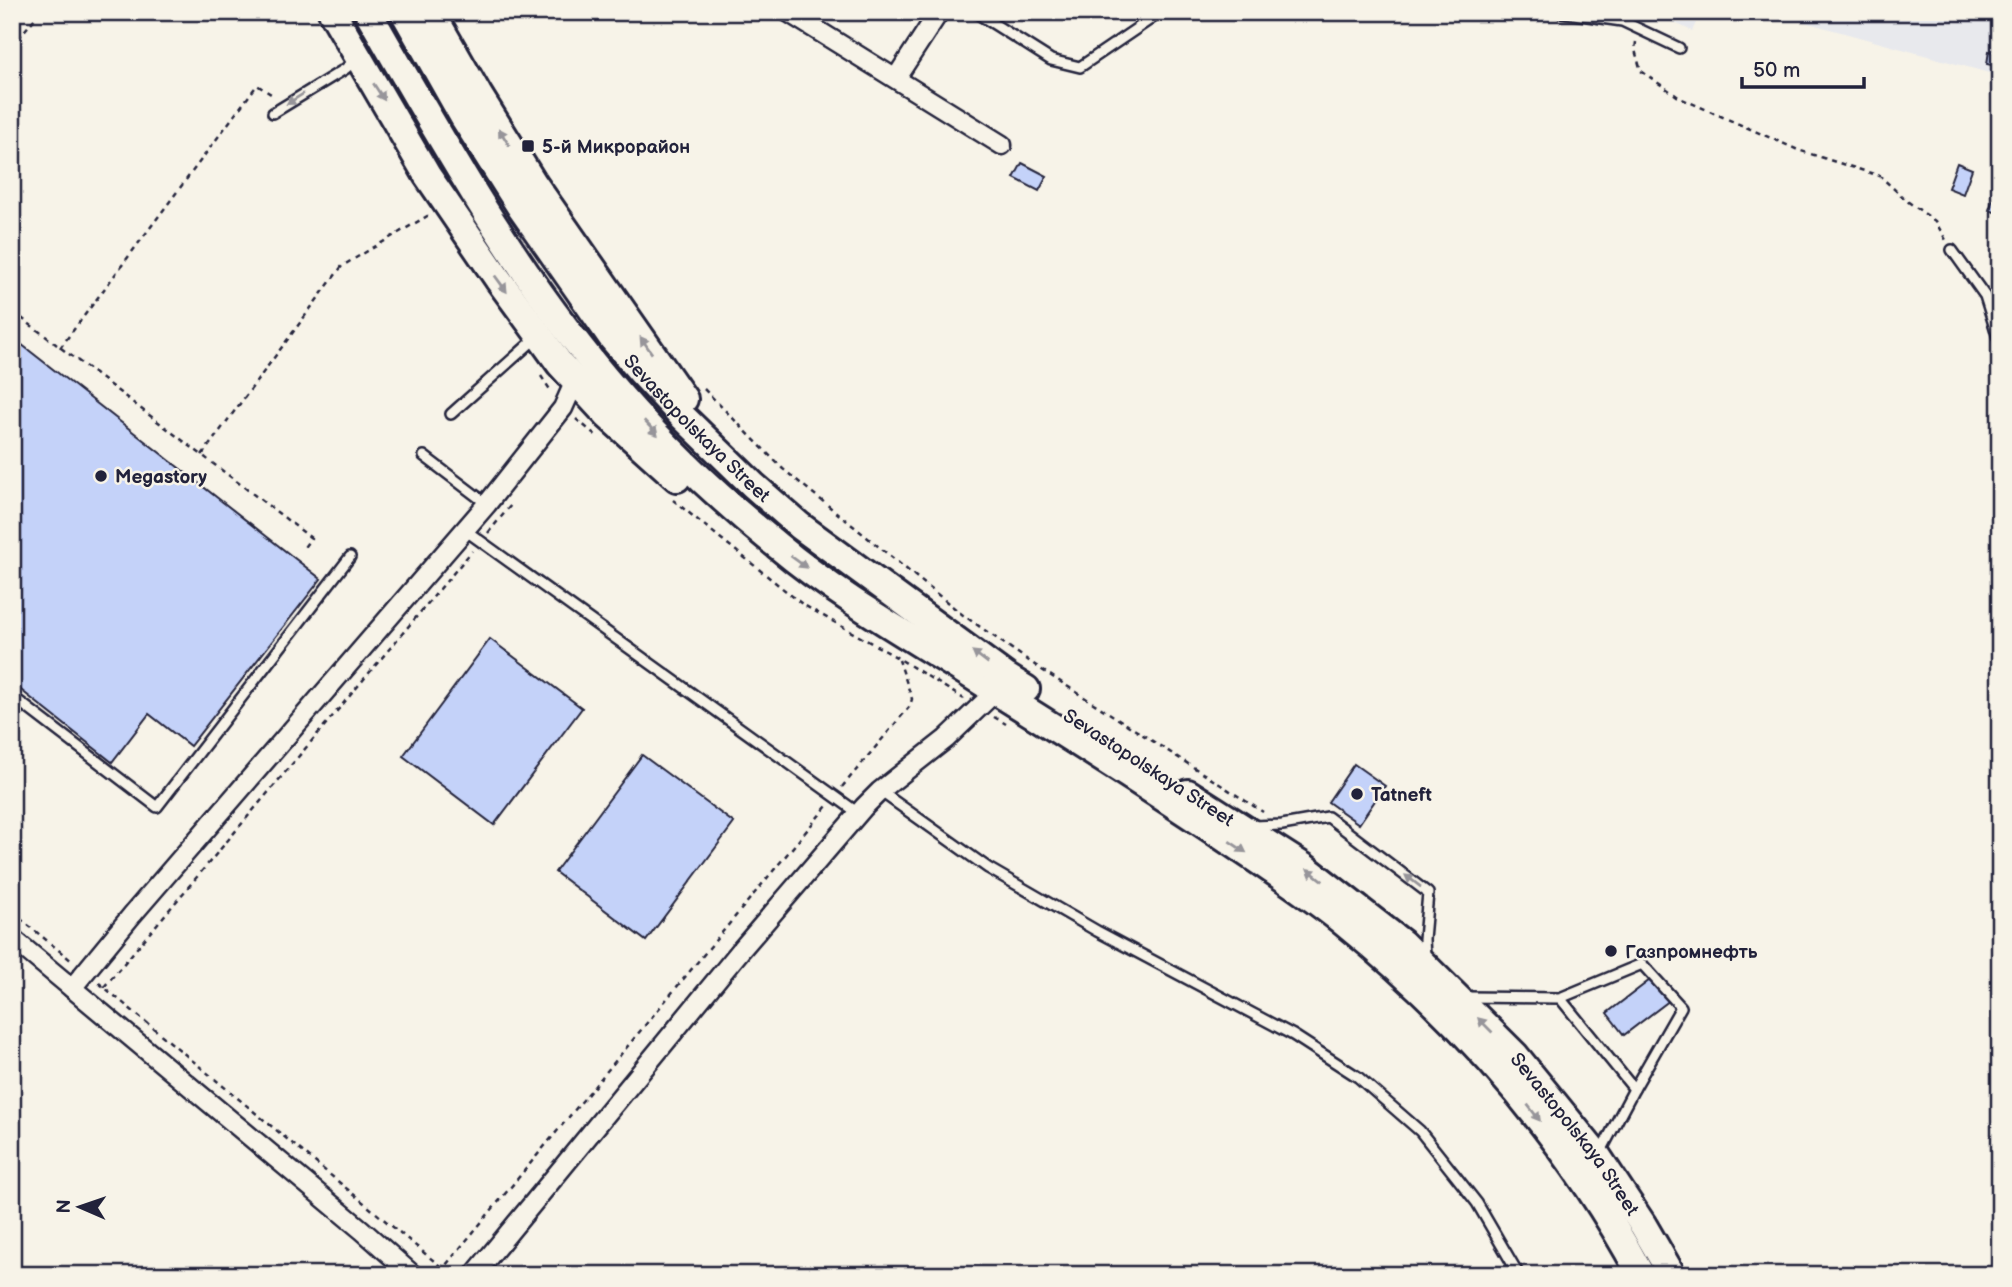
<svg xmlns="http://www.w3.org/2000/svg" width="2012" height="1287" font-family="'Balsamiq Sans',sans-serif">
  <style>
    .built { fill: #e8e9ed }
    .building { fill: #c4d2f9; stroke: #22223b; stroke-width: 2 }
    .lines { fill: none; stroke-linecap: round; stroke-linejoin: round }
    .lane-casing { stroke: #22223b; stroke-width: 14 }
    .street-casing { stroke: #22223b; stroke-width: 23 }
    .secondary-casing { stroke: #22223b; stroke-width: 32 }
    .path { stroke: #22223b; stroke-width: 2.5; stroke-dasharray: 5 5; stroke-linecap: butt }
    .lane { stroke: #f7f3e8; stroke-width: 9 }
    .street { stroke: #f7f3e8; stroke-width: 18 }
    .secondary { stroke: #f7f3e8; stroke-width: 26 }
    .oneway { fill: #97959a }
    .poi-dot { fill: #22223b; stroke: #f7f3e8; stroke-width: 2.5 }
    .labels { text-anchor: middle; stroke-width: 5; stroke-linejoin: round; paint-order: stroke }
    .poi-label { font-size: 19px; font-weight: bold; fill: #22223b; stroke: #f7f3e8; text-anchor: start }
    .street-label { font-size: 19px; fill: #22223b; stroke: #f7f3e8 }
  </style>
  <rect width="100%" height="100%" fill="#f7f3e8"/>
  <filter id="ink" filterUnits="userSpaceOnUse"><feTurbulence type="fractalNoise" baseFrequency=".0143" numOctaves="2"/><feDisplacementMap in="SourceGraphic" scale="14" xChannelSelector="R" yChannelSelector="G"/><feConvolveMatrix kernelMatrix="1 2 1 2 8 2 1 2 1" color-interpolation-filters="sRGB"/></filter>
  <g filter="url(#ink)">
    <g class="built">
      <polygon points="1652,12 1701,12 1692,31"/>
      <polygon points="1768,12 2000,12 2000,76"/>
    </g>
    <g class="building">
      <polygon points="1989,51 2000,53 2000,67 1987,64"/>
      <polygon points="1022,163 1047,176 1039,191 1014,178"/>
      <polygon points="1957,163 1972,169 1963,194 1948,188"/>
      <polygon points="1999,183 2000,183 2000,214 1989,210"/>
      <polygon points="12,337 321,579 190,746 149,714 112,762 12,683"/>
      <polygon points="490,639 582,708 494,825 403,756"/>
      <polygon points="642,755 734,823 646,941 555,872"/>
      <polygon points="1354,764 1385,786 1359,824 1328,802"/>
      <polygon points="1654,977 1670,1000 1624,1035 1607,1013"/>
    </g>
    <g class="lines">
      <g class="lane-casing">
        <g id="lane">
          <polyline points="975,12 1051,60 1080,67 1161,12"/>
          <polyline points="1560,12 1622,21 1679,48"/>
          <polyline points="273,113 345,69 356,60"/>
          <polyline points="1952,250 1985,296 2000,344"/>
          <polyline points="451,414 536,338"/>
          <polyline points="424,456 487,504"/>
          <polyline points="465,530 858,813"/>
          <polyline points="12,696 157,807 350,557"/>
          <polyline points="880,791 988,868 1097,931 1293,1035 1358,1077 1420,1131 1477,1203 1519,1275"/>
          <polyline points="1253,826 1282,825 1328,817 1428,893 1424,939 1425,957"/>
          <polyline points="1466,997 1560,998 1642,964 1681,1007 1634,1089 1599,1155"/>
          <polyline points="1560,998 1634,1089"/>
        </g>
      </g>
      <g class="street-casing">
        <g id="street">
          <polyline points="788,12 1002,145"/>
          <polyline points="896,78 939,12"/>
          <polyline points="12,938 362,1230 413,1275"/>
          <polyline points="72,988 132,915 487,504 563,408 575,381"/>
          <polyline points="474,1275 741,950 864,807 880,791 946,739 996,691"/>
        </g>
      </g>
      <g class="secondary-casing">
        <g id="secondary">
          <polyline points="332,12 427,175 498,279 539,335 560,364 607,415 677,478"/>
          <path d="M368,12C444,144 519,280 619,394C667,449 721,500 778,546C841,599 921,643 991,688C1066,735 1141,782 1214,831C1257,860 1301,888 1342,921C1463,1019 1567,1137 1641,1275"/>
          <path id="s1" d="M404,12L464,118L521,208L612,338L642,373L682,416L753,485L800,526L1005,676L1026,689"/>
          <polyline points="431,12 478,94 534,184 684,399"/>
          <path id="s2" d="M1188,793L1304,867L1402,943L1515,1055L1598,1157L1643,1225L1672,1275"/>
        </g>
      </g>
      <g class="path">
        <polyline points="1636,42 1635,50 1641,71 1680,98 1741,125 1798,150 1880,176 1907,201 1935,221 1946,240"/>
        <polyline points="12,46 40,12"/>
        <polyline points="12,318 19,316 311,538 302,550"/>
        <polyline points="60,348 257,85 274,96"/>
        <polyline points="541,376 551,391"/>
        <polyline points="704,389 783,469 963,615 1042,670 1263,812"/>
        <polyline points="576,419 598,437"/>
        <polyline points="202,455 342,266 429,215"/>
        <polyline points="673,500 802,604 898,658 964,699"/>
        <polyline points="488,533 511,505"/>
        <polyline points="994,717 1006,724"/>
        <polyline points="842,787 910,706 912,699 899,660"/>
        <polyline points="12,912 72,961"/>
        <polyline points="99,983 440,1266 446,1265 827,806"/>
        <polyline points="104,987 472,551"/>
      </g>
      <use href="#lane" class="lane"/>
      <use href="#street" class="street"/>
      <use href="#secondary" class="secondary"/>
    </g>
    <defs><path id="oneway-solid" d="M-6-.8H1V-3.2L6.5 0L1 3.2V.8H-6Z" transform="scale(1.75)"/></defs>
    <g class="oneway">
      <use href="#oneway-solid" transform="translate(379 92) rotate(57)"/>
      <use href="#oneway-solid" transform="translate(295 99) rotate(148)"/>
      <use href="#oneway-solid" transform="translate(504 137) rotate(-122)"/>
      <use href="#oneway-solid" transform="translate(501 284) rotate(54)"/>
      <use href="#oneway-solid" transform="translate(646 345) rotate(-125)"/>
      <use href="#oneway-solid" transform="translate(651 428) rotate(47)"/>
      <use href="#oneway-solid" transform="translate(799 562) rotate(36)"/>
      <use href="#oneway-solid" transform="translate(980 657) rotate(-143)"/>
      <use href="#oneway-solid" transform="translate(1238 847) rotate(34)"/>
      <use href="#oneway-solid" transform="translate(1315 875) rotate(-142)"/>
      <use href="#oneway-solid" transform="translate(1413 881) rotate(-143)"/>
      <use href="#oneway-solid" transform="translate(1485 1025) rotate(-135)"/>
      <use href="#oneway-solid" transform="translate(1534 1113) rotate(52)"/>
    </g>
  </g>
  <g class="poi-dot">
    <rect x="521" y="139" width="14" height="14" rx="3.5"/>
    <circle cx="101" cy="476" r="7"/>
    <circle cx="1357" cy="794" r="7"/>
    <circle cx="1611" cy="951" r="7"/>
  </g>
  <g class="labels">
    <g class="poi-label">
      <text x="542" y="153">5-й Микрорайон</text>
      <text x="115" y="483">Megastory</text>
      <text x="1371" y="801">Tatneft</text>
      <text x="1625" y="958">Газпромнефть</text>
    </g>
    <g class="street-label">
      <text dy="7" stroke="none"><textPath href="#s1" startOffset="511">Sevastopolskaya Street</textPath></text>
      <text transform="translate(1149 767) rotate(33)" y="7">Sevastopolskaya Street</text>
      <text dy="7" stroke="none"><textPath href="#s2" startOffset="520">Sevastopolskaya Street</textPath></text>
    </g>
  </g>
  <rect width="2012" height="1287" fill="none" stroke="#f7f3e8" stroke-width="42"/>
  <rect x="21" y="21" width="1970" height="1245" fill="none" stroke="#22223b" stroke-width="2.5" filter="url(#ink)"/>
  <g transform="translate(80 1207) rotate(272)" stroke="#f7f3e8" stroke-width="5" paint-order="stroke">
  <path d="M0-5L12 26L0 18L-12 26Z" fill="#22223b"/>
  <text y="-10" font-size="19" font-weight="bold" text-anchor="middle" fill="#22223b">N</text>
  </g>
  <path d="M1742 77v10h122v-10" fill="none" stroke="#22223b" stroke-width="3.5"/>
  <text x="1753" y="77" font-size="21" fill="#22223b" stroke="#f7f3e8" stroke-width="5" paint-order="stroke">50 m</text>
</svg>
